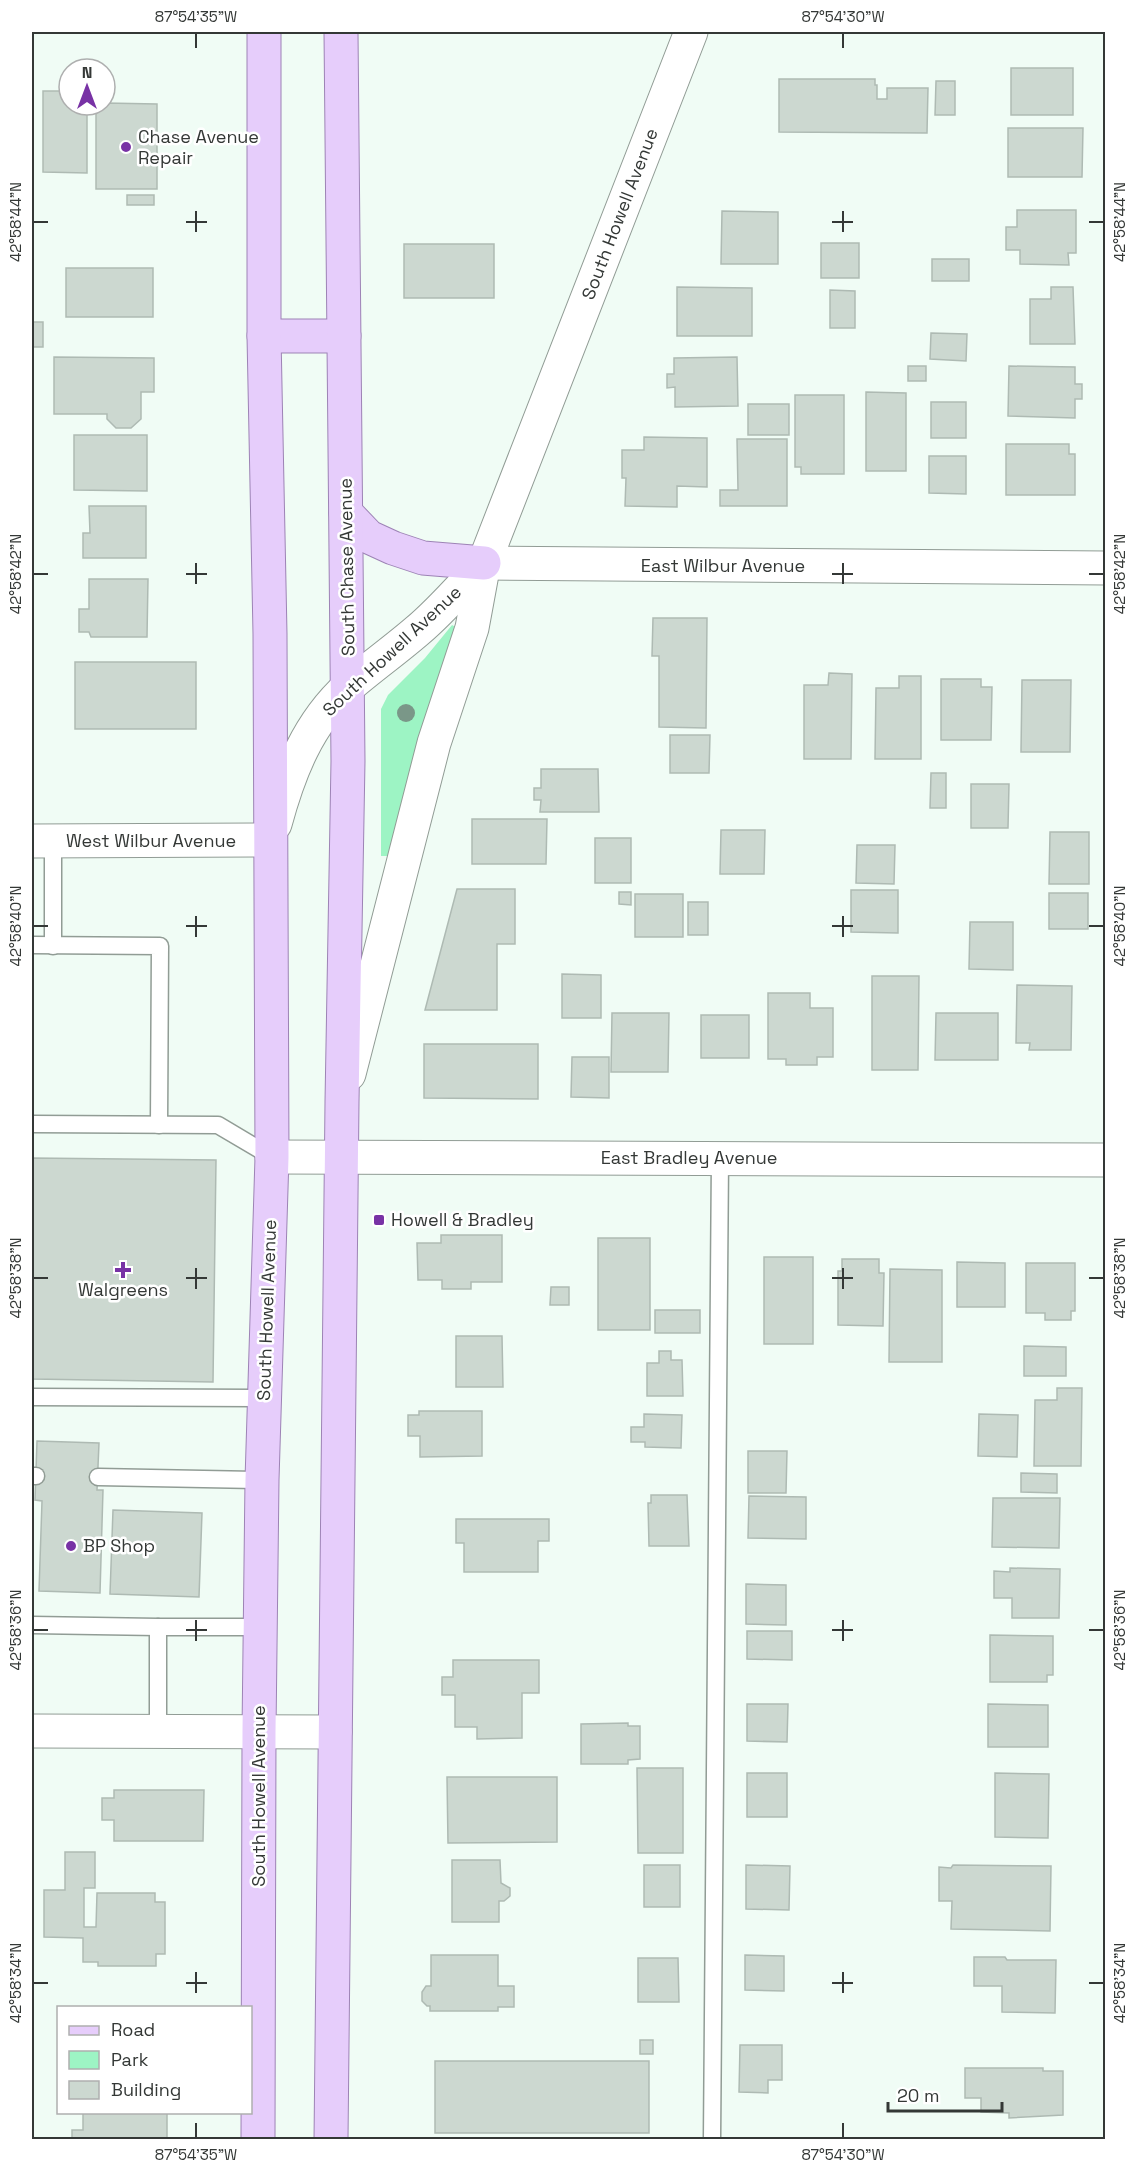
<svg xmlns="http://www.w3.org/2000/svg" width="1137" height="2171" font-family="'Space Grotesk',sans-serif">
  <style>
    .green { fill: #9df4c4 }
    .building { fill: #ccd8d0; stroke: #aebab3; stroke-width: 1.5 }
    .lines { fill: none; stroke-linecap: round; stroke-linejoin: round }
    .lane-casing { stroke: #919c95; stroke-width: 19 }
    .street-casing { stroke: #919c95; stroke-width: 35 }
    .secondary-casing { stroke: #919c95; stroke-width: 35 }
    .primary-casing { stroke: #9d83b5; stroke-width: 35 }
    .lane { stroke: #fff; stroke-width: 16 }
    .street { stroke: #fff; stroke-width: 33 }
    .secondary { stroke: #fff; stroke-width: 33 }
    .primary { stroke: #e6cdfb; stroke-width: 33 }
    .tree { fill: #7a9788 }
    .ticks { fill: none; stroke: #343836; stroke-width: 2 }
    .poi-dot { fill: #7832a5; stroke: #fff; stroke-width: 2 }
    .labels { text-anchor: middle; stroke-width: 5; stroke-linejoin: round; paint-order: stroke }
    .poi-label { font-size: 18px; fill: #343836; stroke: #fff; text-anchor: start }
    .street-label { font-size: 18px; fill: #343836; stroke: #fff }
    .neatline { fill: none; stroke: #343836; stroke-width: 2 }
    .ticks-label { font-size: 15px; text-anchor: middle; fill: #343836 }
  </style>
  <rect width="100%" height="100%" fill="#f0fcf5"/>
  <polygon class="green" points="452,625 459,629 390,856 381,856 381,709 388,695 425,658"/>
  <g class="building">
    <rect x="1011" y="68" width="62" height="47"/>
    <polygon points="779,79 875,79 875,85 877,85 877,99 887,99 887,88 928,88 927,133 779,132"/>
    <polygon points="936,81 955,81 955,115 935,115"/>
    <polygon points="43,91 62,91 62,99 69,99 69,105 87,105 87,173 43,172"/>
    <polygon points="105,103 157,104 157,189 96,189 96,105 105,105"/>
    <polygon points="1008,128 1083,128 1082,177 1008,177"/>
    <rect x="127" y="195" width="27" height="10"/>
    <polygon points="1017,210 1076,210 1076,253 1068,253 1069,265 1020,264 1020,250 1006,250 1006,227 1017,227"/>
    <polygon points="722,211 778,212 778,264 721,264"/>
    <rect x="821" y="243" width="38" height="35"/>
    <rect x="404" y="244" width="90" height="54"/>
    <rect x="932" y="259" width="37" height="22"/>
    <rect x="66" y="268" width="87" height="49"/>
    <polygon points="677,287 752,288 752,336 677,336"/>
    <polygon points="1051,287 1073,287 1075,344 1030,344 1030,299 1051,299"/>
    <polygon points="830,290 855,291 855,328 830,328"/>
    <rect x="32" y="322" width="11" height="25"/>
    <polygon points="931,333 967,334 966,361 930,359"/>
    <polygon points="54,357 154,358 154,392 141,392 141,419 131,428 116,428 107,419 107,414 54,414"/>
    <polygon points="737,357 738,406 675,407 675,387 667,388 667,374 674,374 674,358"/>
    <rect x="908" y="366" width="18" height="15"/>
    <polygon points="1009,366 1075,367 1075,384 1082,384 1082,399 1075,399 1075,418 1008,416"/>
    <polygon points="866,392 906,393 906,471 866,471"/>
    <polygon points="795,395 844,395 844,474 801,474 801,467 795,467"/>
    <rect x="931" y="402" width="35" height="36"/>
    <rect x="748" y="404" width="41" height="31"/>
    <polygon points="74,435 147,435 147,491 74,490"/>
    <polygon points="644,437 707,438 707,487 677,486 677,507 625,506 626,478 622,478 622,450 644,450"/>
    <polygon points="737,439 787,439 787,506 720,506 720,490 738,490"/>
    <polygon points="1006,444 1069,444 1069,454 1075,454 1075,495 1006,495"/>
    <polygon points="929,456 966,456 966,494 929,493"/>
    <polygon points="89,506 146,506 146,558 83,558 83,533 90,533"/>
    <polygon points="89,579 148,579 147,637 91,637 89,632 79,632 79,609 89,609"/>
    <polygon points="653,618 707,618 706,728 659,727 659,656 652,656"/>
    <rect x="75" y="662" width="121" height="67"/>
    <polygon points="829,673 852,674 851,759 804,759 804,685 828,685"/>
    <polygon points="899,676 921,676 921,759 875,759 876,688 899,688"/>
    <polygon points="941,679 981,679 981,687 992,687 991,740 941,740"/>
    <polygon points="1022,680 1071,680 1070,752 1021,752"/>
    <polygon points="670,735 710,735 709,773 670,773"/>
    <polygon points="541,769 598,769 599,812 540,812 541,800 534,800 534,788 541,788"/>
    <polygon points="931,773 946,773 946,808 930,808"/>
    <polygon points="971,784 1009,784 1008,828 971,828"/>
    <polygon points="472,819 547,819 546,864 472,864"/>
    <polygon points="721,830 765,830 764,874 720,874"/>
    <polygon points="1050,832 1089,832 1089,884 1049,884"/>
    <rect x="595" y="838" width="36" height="45"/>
    <polygon points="857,845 895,845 894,884 856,883"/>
    <polygon points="457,889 515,889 515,944 497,944 497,1010 425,1010"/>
    <polygon points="851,890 898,890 898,933 851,932"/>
    <polygon points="619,892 631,892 631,905 619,904"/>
    <rect x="1049" y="893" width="39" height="36"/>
    <rect x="635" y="894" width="48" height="43"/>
    <rect x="688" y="902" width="20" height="33"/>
    <polygon points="970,922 1013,922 1013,970 969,969"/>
    <polygon points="562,974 601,975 601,1018 562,1018"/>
    <polygon points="872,976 919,976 918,1070 872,1070"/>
    <polygon points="1017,985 1072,986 1071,1050 1029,1050 1030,1043 1016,1043"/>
    <polygon points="768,993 810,993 810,1008 833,1008 833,1057 817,1057 817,1065 786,1065 786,1059 768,1059"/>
    <polygon points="612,1013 669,1013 668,1072 611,1072"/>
    <polygon points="936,1013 998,1013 998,1060 935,1060"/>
    <rect x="701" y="1015" width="48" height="43"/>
    <polygon points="424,1044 538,1044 538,1099 424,1098"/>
    <polygon points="572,1057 609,1057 609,1098 571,1097"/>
    <polygon points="32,1158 216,1160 213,1382 32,1379"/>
    <polygon points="441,1235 502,1235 502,1282 471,1282 471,1289 442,1289 442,1280 418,1280 417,1243 441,1243"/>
    <rect x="598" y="1238" width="52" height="92"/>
    <rect x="764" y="1257" width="49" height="87"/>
    <polygon points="842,1259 879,1259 879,1273 884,1273 883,1326 838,1325 838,1271 842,1271"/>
    <polygon points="957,1262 1005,1263 1005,1307 957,1307"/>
    <polygon points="1026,1263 1075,1263 1075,1311 1071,1311 1071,1320 1045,1320 1045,1313 1026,1313"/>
    <polygon points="890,1269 942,1270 942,1362 889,1362"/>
    <polygon points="551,1287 569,1287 569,1305 550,1305"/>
    <rect x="655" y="1310" width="45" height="23"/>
    <polygon points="456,1336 502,1336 503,1387 456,1387"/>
    <polygon points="1024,1346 1066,1347 1066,1376 1024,1376"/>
    <polygon points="659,1351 671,1351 671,1360 682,1360 683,1396 647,1396 647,1363 659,1363"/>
    <polygon points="1057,1388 1082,1388 1081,1466 1034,1466 1035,1400 1057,1400"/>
    <polygon points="419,1411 482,1411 482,1456 420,1457 420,1436 408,1436 408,1415 419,1415"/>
    <polygon points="644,1414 682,1415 681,1448 645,1447 645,1442 631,1442 631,1427 644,1427"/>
    <polygon points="979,1414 1018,1415 1017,1457 978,1456"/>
    <polygon points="37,1441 99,1443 97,1490 103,1490 100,1593 39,1591 42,1501 35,1500"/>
    <polygon points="748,1451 787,1451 786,1493 748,1493"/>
    <polygon points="1021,1473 1057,1474 1057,1493 1021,1492"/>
    <polygon points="651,1495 687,1495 689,1546 649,1546 648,1503 651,1503"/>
    <polygon points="749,1496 806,1497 806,1539 748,1538"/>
    <polygon points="993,1498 1060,1498 1059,1548 992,1547"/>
    <polygon points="113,1510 202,1513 199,1597 110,1594"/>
    <polygon points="456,1519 549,1519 549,1541 538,1541 538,1572 464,1572 464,1543 456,1543"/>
    <polygon points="1010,1568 1060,1569 1059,1618 1012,1618 1012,1598 994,1598 994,1571 1010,1572"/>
    <polygon points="746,1584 786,1585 786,1625 746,1624"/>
    <polygon points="747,1631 792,1631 792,1660 747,1659"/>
    <polygon points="990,1635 1053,1636 1053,1675 1047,1675 1047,1682 990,1682"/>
    <polygon points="453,1660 539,1660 539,1693 522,1693 522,1738 477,1739 477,1727 455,1727 455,1695 442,1695 442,1677 453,1677"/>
    <polygon points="747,1704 788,1704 787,1742 747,1741"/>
    <polygon points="988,1704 1048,1705 1048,1747 988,1747"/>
    <polygon points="628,1723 628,1726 640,1726 640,1759 628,1760 628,1764 581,1764 581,1724"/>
    <polygon points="637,1768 683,1768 683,1853 638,1853"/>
    <rect x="747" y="1773" width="40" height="44"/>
    <polygon points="995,1773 1049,1774 1048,1838 995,1837"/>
    <polygon points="447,1777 557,1777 557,1842 448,1843"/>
    <polygon points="114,1790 204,1790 203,1841 114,1841 114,1820 102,1820 102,1798 114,1798"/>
    <polygon points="65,1852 95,1852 95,1888 84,1888 84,1927 96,1927 97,1893 155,1893 155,1902 165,1902 165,1954 156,1954 156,1966 98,1966 98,1962 83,1962 83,1938 44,1937 44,1890 65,1890"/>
    <polygon points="452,1860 500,1860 501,1883 510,1888 510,1896 504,1901 499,1901 499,1922 452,1922"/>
    <rect x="644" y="1865" width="36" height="42"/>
    <polygon points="746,1865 790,1866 789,1910 746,1909"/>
    <polygon points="953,1865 1051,1866 1050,1931 951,1929 952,1901 939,1901 939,1867 951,1868"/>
    <polygon points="431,1955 498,1955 498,1986 514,1986 514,2007 498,2007 498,2011 430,2011 430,2006 427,2006 422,2001 422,1992 426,1986 431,1986"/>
    <polygon points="745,1955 784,1956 784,1991 745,1990"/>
    <polygon points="974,1957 1005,1957 1007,1960 1056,1960 1055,2013 1002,2012 1002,1986 974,1986"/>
    <polygon points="638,1958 678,1958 679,2002 638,2002"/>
    <rect x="640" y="2040" width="13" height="14"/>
    <polygon points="740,2045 782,2045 782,2080 768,2080 768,2093 739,2092"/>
    <rect x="435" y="2061" width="214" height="72"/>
    <polygon points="965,2068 1043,2068 1043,2071 1063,2071 1063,2115 1009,2118 1009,2113 981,2112 981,2098 965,2098"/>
    <polygon points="83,2112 167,2112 167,2140 72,2140 72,2130 83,2130"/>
  </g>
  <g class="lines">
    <g class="lane-casing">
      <g id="lane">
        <polyline points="53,841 53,946"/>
        <polyline points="32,945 160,946 159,1125"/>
        <polyline points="32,1124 218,1125 272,1157"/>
        <polyline points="32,1397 265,1398"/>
        <polyline points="32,1476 36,1476"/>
        <polyline points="98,1477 262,1480"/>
        <polyline points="32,1625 158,1627"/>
        <polyline points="158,1732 158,1627 261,1627"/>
        <polyline points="712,2140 720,1158"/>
      </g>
    </g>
    <g class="street-casing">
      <g id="street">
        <polyline points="484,563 1106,568"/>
        <polyline points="32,841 270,840"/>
        <polyline points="272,1157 1106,1160"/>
        <polyline points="32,1731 335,1732"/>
      </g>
    </g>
    <g class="secondary-casing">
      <g id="secondary">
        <path d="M275,824C289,772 308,723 349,686C371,667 395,650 417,631C441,611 462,586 484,563"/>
        <polyline points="349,1074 434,743 472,628 484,563 691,32"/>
      </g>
    </g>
    <g class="primary-casing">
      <g id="primary">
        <polyline points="264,336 344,336"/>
        <polyline points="346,513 369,537 393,548 423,558 484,563"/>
        <polyline points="258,2140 259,1732 262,1480 272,1157 270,634 264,336 264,32"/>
        <polyline points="331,2140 342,1102 348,761 341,32"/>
      </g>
    </g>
    <use href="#lane" class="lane"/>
    <use href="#street" class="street"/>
    <use href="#secondary" class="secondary"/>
    <use href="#primary" class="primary"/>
  </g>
  <circle class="tree" cx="406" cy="713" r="9"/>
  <path class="ticks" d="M196,33V48M843,33V48M196,211V232M843,211V232M33,222H48M186,222H207M832,222H853M1089,222H1104M196,563V584M843,563V584M33,574H48M186,574H207M832,574H853M1089,574H1104M196,916V937M843,916V937M33,926H48M186,926H207M832,926H853M1089,926H1104M196,1268V1289M843,1268V1289M33,1278H48M186,1278H207M832,1278H853M1089,1278H1104M196,1620V1641M843,1620V1641M33,1630H48M186,1630H207M832,1630H853M1089,1630H1104M196,1972V1993M843,1972V1993M33,1983H48M186,1983H207M832,1983H853M1089,1983H1104M196,2123V2138M843,2123V2138"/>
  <g class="poi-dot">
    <circle cx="126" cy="147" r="6"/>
    <rect x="373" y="1214" width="12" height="12" rx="3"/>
    <path d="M120 1261h6v6h6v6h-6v6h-6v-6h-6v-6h6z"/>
    <circle cx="71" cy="1546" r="6"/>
  </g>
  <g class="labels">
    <g class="poi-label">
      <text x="138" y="143">Chase Avenue<tspan x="138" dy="21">Repair</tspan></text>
      <text x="391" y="1226">Howell &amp; Bradley</text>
      <text x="123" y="1296" text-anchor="middle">Walgreens</text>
      <text x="83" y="1552">BP Shop</text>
    </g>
    <g class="street-label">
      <text transform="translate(620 214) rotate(-69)" y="6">South Howell Avenue</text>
      <text x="723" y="572">East Wilbur Avenue</text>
      <text transform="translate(347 567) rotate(-91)" y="6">South Chase Avenue</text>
      <text transform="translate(392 651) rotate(-43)" y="6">South Howell Avenue</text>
      <text x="151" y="847">West Wilbur Avenue</text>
      <text x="689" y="1164">East Bradley Avenue</text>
      <text transform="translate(267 1310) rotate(-88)" y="6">South Howell Avenue</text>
      <text transform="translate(259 1796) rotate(-90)" y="6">South Howell Avenue</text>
    </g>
  </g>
  <rect width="1137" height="2171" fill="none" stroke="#ffffff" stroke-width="66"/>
  <rect x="57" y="2006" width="195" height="108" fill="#ffffff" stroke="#aeafaf" stroke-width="1.5"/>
  <rect x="69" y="2026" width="30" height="9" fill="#e6cdfb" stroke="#aeafaf" stroke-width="1.5"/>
  <text x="111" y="2036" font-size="18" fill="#343836">Road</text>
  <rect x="69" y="2051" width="30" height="18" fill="#9df4c4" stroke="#aeafaf" stroke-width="1.5"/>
  <text x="111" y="2066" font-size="18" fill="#343836">Park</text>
  <rect x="69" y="2081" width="30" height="18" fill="#ccd8d0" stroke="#aeafaf" stroke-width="1.5"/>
  <text x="111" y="2096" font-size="18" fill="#343836">Building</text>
  <g transform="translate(87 87)"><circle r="28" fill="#ffffff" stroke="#aeafaf" stroke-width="1.5"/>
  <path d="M0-4.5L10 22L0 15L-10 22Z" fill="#7832a5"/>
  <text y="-9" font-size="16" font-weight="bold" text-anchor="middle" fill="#343836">N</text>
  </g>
  <path d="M888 2102v9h114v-9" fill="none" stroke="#343836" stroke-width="3"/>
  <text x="897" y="2102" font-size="18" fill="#343836" stroke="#ffffff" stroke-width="4.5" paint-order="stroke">20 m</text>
  <rect x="33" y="33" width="1071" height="2105" class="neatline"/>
  <g class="ticks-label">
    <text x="196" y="22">87°54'35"W</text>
    <text x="843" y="22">87°54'30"W</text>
    <text transform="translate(16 222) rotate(-90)" y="5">42°58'44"N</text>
    <text transform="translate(1120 222) rotate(-90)" y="5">42°58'44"N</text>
    <text transform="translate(16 574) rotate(-90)" y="5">42°58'42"N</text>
    <text transform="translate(1120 574) rotate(-90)" y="5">42°58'42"N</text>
    <text transform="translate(16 926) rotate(-90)" y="5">42°58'40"N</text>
    <text transform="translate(1120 926) rotate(-90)" y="5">42°58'40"N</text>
    <text transform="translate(16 1278) rotate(-90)" y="5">42°58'38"N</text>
    <text transform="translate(1120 1278) rotate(-90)" y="5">42°58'38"N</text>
    <text transform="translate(16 1630) rotate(-90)" y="5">42°58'36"N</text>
    <text transform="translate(1120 1630) rotate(-90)" y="5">42°58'36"N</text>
    <text transform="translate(16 1983) rotate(-90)" y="5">42°58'34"N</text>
    <text transform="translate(1120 1983) rotate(-90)" y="5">42°58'34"N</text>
    <text x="196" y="2160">87°54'35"W</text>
    <text x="843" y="2160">87°54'30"W</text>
  </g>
</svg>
